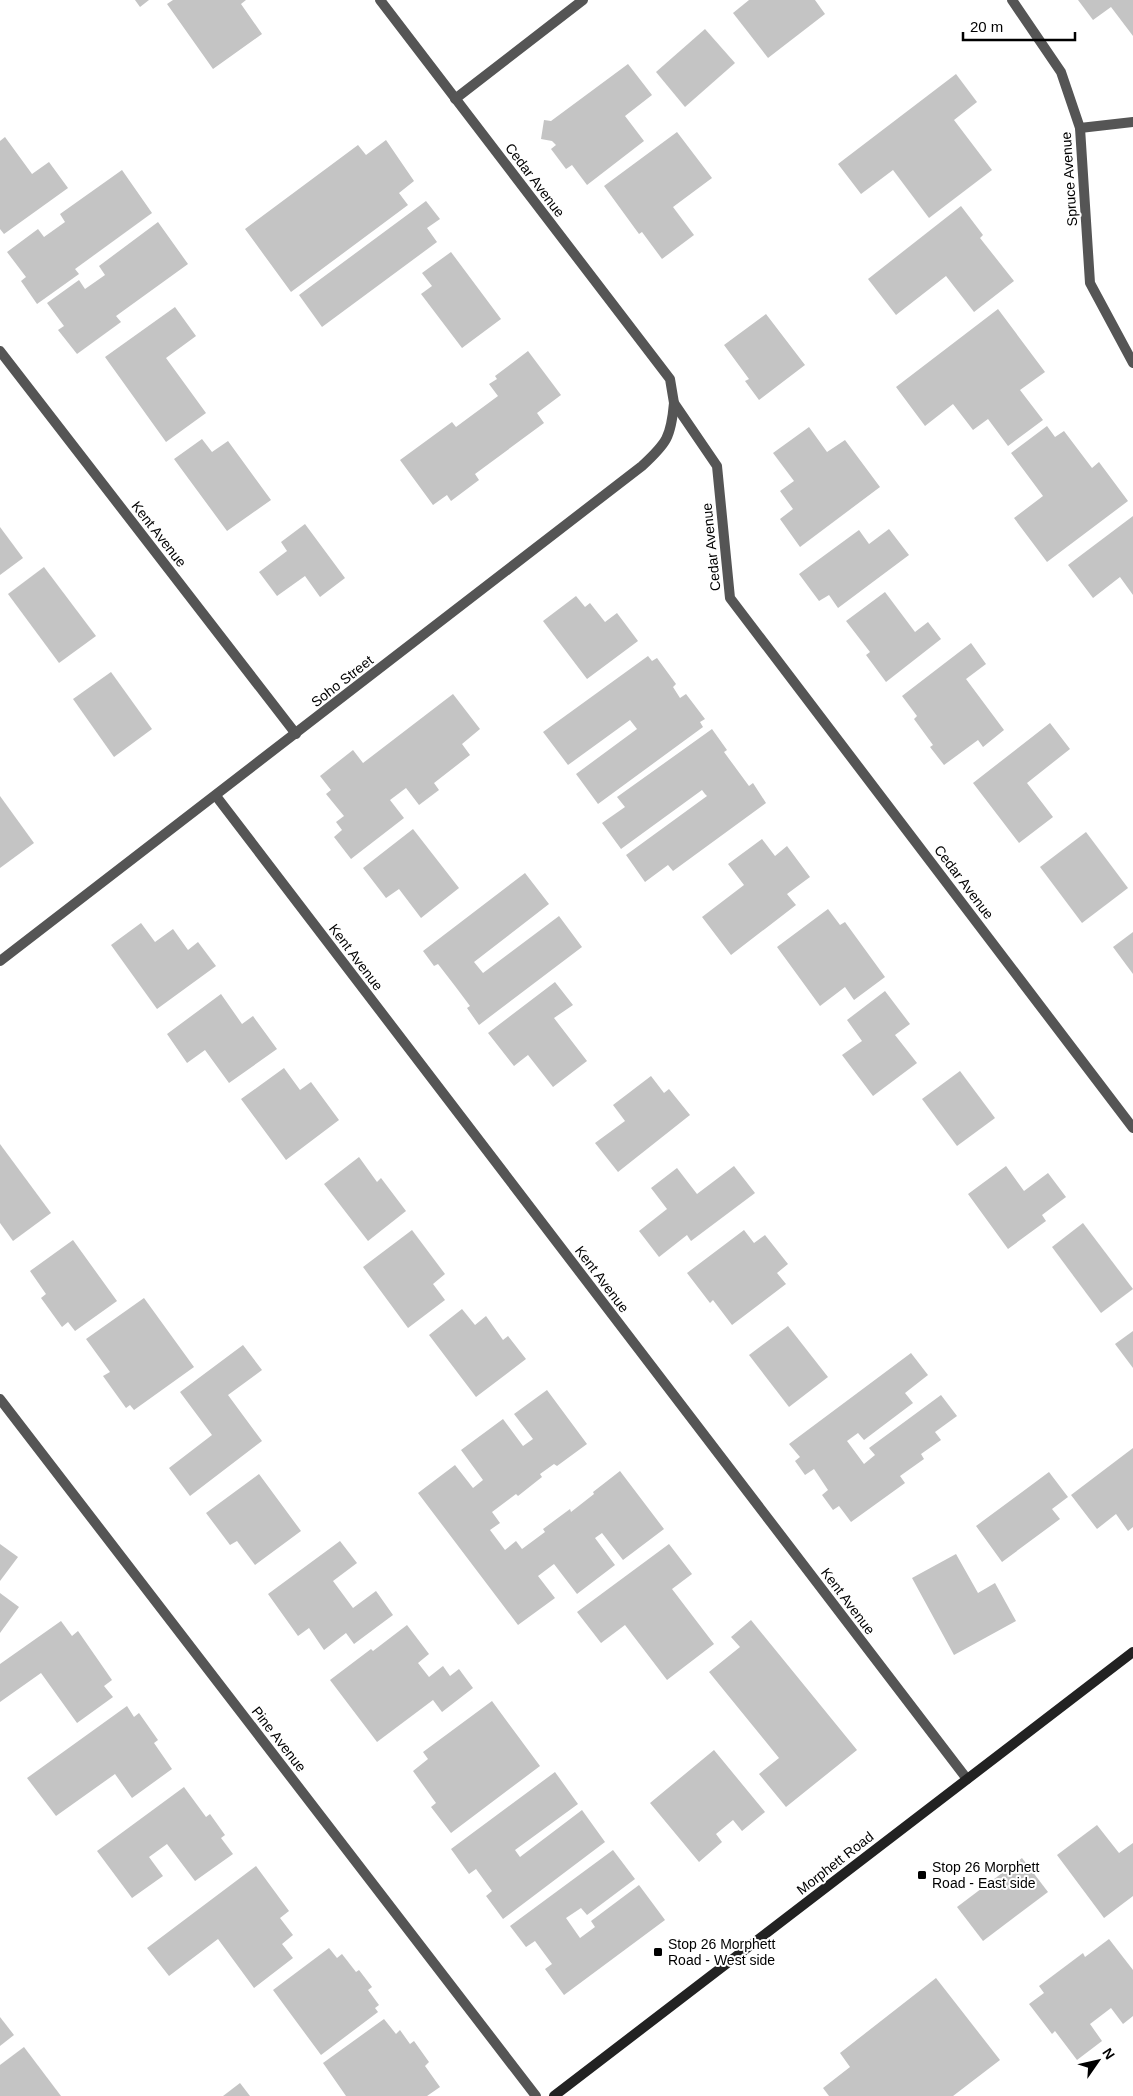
<svg xmlns="http://www.w3.org/2000/svg" width="1133" height="2096" font-family="Arial,sans-serif">
  <style>
    .building { fill: #c4c4c4 }
    .lines { fill: none; stroke-linecap: round; stroke-linejoin: round }
    .minor { stroke: #555; stroke-width: 10 }
    .secondary { stroke: #222; stroke-width: 10 }
    .poi-dot { fill: #000; stroke: #fff; stroke-width: 2 }
    .labels { text-anchor: middle; stroke-width: 4; stroke-linejoin: round; paint-order: stroke }
    .street-label { font-size: 14px; fill: #000; stroke: #fff }
    .poi-label { font-size: 14px; fill: #000; stroke: #fff; text-anchor: start }
  </style>
  <rect width="100%" height="100%" fill="#fff"/>
  <g class="building">
    <polygon points="135,0 149,0 140,7"/>
    <polygon points="173,0 246,0 241,4 262,34 213,69 167,4"/>
    <polygon points="749,0 815,0 825,14 768,58 733,13"/>
    <polygon points="1078,0 1133,0 1133,36 1111,7 1093,20"/>
    <polygon points="705,29 735,63 685,107 656,72"/>
    <polygon points="628,64 652,95 625,116 644,141 587,185 572,165 566,169 551,149 556,145 552,141 541,139 544,120 551,121"/>
    <polygon points="956,74 977,102 954,120 992,170 929,218 893,170 861,194 838,164"/>
    <polygon points="677,132 712,178 673,207 694,235 662,259 642,232 639,234 604,186"/>
    <polygon points="5,137 32,174 49,162 68,188 4,234 0,229 0,141"/>
    <polygon points="386,140 414,181 399,193 408,205 291,292 245,229 358,145 366,155"/>
    <polygon points="122,170 152,213 75,269 79,274 37,304 21,281 26,277 7,252 38,229 44,237 65,222 60,214"/>
    <polygon points="426,201 440,219 427,228 437,242 322,327 299,295"/>
    <polygon points="961,206 983,235 980,238 1014,281 974,312 946,276 896,315 868,279"/>
    <polygon points="158,222 188,264 116,316 121,322 77,354 58,330 64,326 47,303 79,280 85,289 105,275 99,266"/>
    <polygon points="451,252 501,319 462,348 421,294 432,286 422,273"/>
    <polygon points="175,307 196,336 166,358 206,413 166,442 105,357"/>
    <polygon points="998,309 1045,372 1020,390 1043,420 1008,446 988,419 973,430 953,404 925,426 896,387"/>
    <polygon points="766,314 805,365 759,400 745,381 749,379 724,345"/>
    <polygon points="528,351 561,395 537,413 544,423 475,474 479,480 451,501 447,495 433,505 400,460 452,422 456,427 498,396 489,384 497,379 495,376"/>
    <polygon points="1047,426 1055,437 1064,431 1092,468 1099,462 1128,501 1047,562 1014,518 1043,496 1011,453"/>
    <polygon points="809,427 827,452 845,440 880,487 800,547 780,519 793,509 780,491 794,481 773,453"/>
    <polygon points="202,439 212,452 228,441 271,500 227,531 174,459"/>
    <polygon points="1133,516 1133,595 1120,577 1093,598 1068,565"/>
    <polygon points="305,524 345,578 320,597 305,576 277,596 259,572 287,551 281,542"/>
    <polygon points="0,527 23,558 0,575"/>
    <polygon points="889,529 909,555 838,608 829,595 819,601 799,574 859,530 869,544"/>
    <polygon points="44,567 96,636 59,663 8,594"/>
    <polygon points="885,592 915,632 928,622 941,639 886,682 866,655 870,652 846,621"/>
    <polygon points="576,596 585,607 590,603 605,622 617,613 638,641 587,679 543,621"/>
    <polygon points="971,643 986,664 966,679 1004,730 983,747 978,740 944,765 930,747 933,745 914,719 917,716 902,696"/>
    <polygon points="648,656 652,661 657,658 676,684 673,687 680,698 686,694 705,719 700,722 703,727 598,804 576,774 637,729 630,720 568,765 543,732"/>
    <polygon points="111,672 152,729 114,757 73,699"/>
    <polygon points="453,694 480,729 462,744 470,755 434,783 439,790 419,805 406,788 390,800 404,818 351,859 334,837 342,830 336,822 344,816 326,794 331,790 320,776 353,750 363,763"/>
    <polygon points="1050,723 1070,749 1027,783 1053,817 1019,843 973,783"/>
    <polygon points="712,729 727,750 724,752 749,786 753,783 766,803 673,871 668,865 645,882 626,855 707,796 705,794 702,790 621,849 602,823 625,807 617,797"/>
    <polygon points="0,796 34,843 0,868"/>
    <polygon points="413,829 459,888 421,918 399,889 386,898 363,868"/>
    <polygon points="1086,832 1128,888 1082,923 1040,867"/>
    <polygon points="762,839 775,856 787,846 810,877 787,894 796,905 731,955 702,917 744,885 728,864"/>
    <polygon points="525,873 549,904 474,962 483,973 559,916 582,947 479,1025 467,1008 470,1006 455,986 438,964 434,966 423,951"/>
    <polygon points="828,909 840,925 845,922 885,977 854,1000 845,987 820,1006 777,947"/>
    <polygon points="141,923 155,942 173,929 188,950 198,942 216,966 157,1009 111,945"/>
    <polygon points="1133,932 1133,974 1113,947"/>
    <polygon points="555,982 573,1005 554,1018 587,1061 553,1087 528,1055 514,1066 488,1033"/>
    <polygon points="885,991 910,1024 895,1035 917,1063 873,1096 842,1055 862,1041 847,1020"/>
    <polygon points="221,994 242,1024 253,1016 277,1049 229,1083 205,1050 187,1063 167,1034"/>
    <polygon points="284,1068 300,1090 311,1082 339,1120 286,1160 241,1099"/>
    <polygon points="960,1071 995,1118 957,1146 922,1099"/>
    <polygon points="651,1076 664,1093 669,1089 690,1115 618,1172 595,1143 625,1121 613,1105"/>
    <polygon points="0,1144 51,1213 13,1241 0,1223"/>
    <polygon points="359,1157 377,1182 381,1178 406,1211 368,1241 324,1184"/>
    <polygon points="734,1166 755,1193 691,1241 687,1235 659,1257 639,1231 667,1209 651,1188 677,1168 697,1194"/>
    <polygon points="1006,1166 1024,1191 1048,1173 1066,1197 1042,1215 1046,1221 1008,1249 968,1194"/>
    <polygon points="1083,1223 1133,1289 1101,1313 1052,1247"/>
    <polygon points="412,1230 445,1274 433,1284 445,1300 408,1328 363,1267"/>
    <polygon points="744,1230 754,1243 765,1235 788,1264 777,1273 786,1284 732,1325 713,1300 710,1303 687,1273"/>
    <polygon points="73,1240 117,1301 75,1331 68,1322 62,1327 41,1298 46,1294 30,1271"/>
    <polygon points="144,1298 194,1367 134,1410 130,1405 126,1408 103,1376 110,1372 86,1339"/>
    <polygon points="462,1309 475,1325 486,1316 503,1340 508,1336 526,1359 476,1397 429,1335"/>
    <polygon points="788,1326 828,1377 789,1407 749,1355"/>
    <polygon points="1133,1331 1133,1368 1115,1344"/>
    <polygon points="243,1345 262,1370 228,1395 262,1441 190,1496 169,1468 212,1435 180,1392"/>
    <polygon points="911,1353 928,1375 905,1393 913,1403 864,1440 858,1433 847,1441 864,1464 875,1455 869,1448 941,1395 957,1416 935,1432 941,1440 921,1454 924,1459 900,1476 905,1483 851,1522 839,1506 833,1510 822,1495 828,1490 814,1469 805,1475 795,1461 800,1457 789,1444"/>
    <polygon points="547,1390 587,1444 557,1466 554,1464 540,1474 542,1477 518,1496 516,1494 492,1512 500,1523 490,1530 505,1550 516,1541 522,1549 545,1532 543,1529 570,1509 571,1512 594,1494 593,1492 620,1471 664,1529 623,1560 602,1533 595,1538 615,1565 577,1594 554,1564 538,1576 555,1598 518,1625 418,1493 455,1465 473,1488 483,1480 461,1450 503,1419 523,1446 533,1439 514,1414"/>
    <polygon points="1133,1448 1133,1527 1128,1531 1116,1514 1097,1529 1071,1495"/>
    <polygon points="1049,1472 1068,1497 1052,1509 1060,1519 1002,1562 976,1526"/>
    <polygon points="259,1474 301,1531 255,1565 237,1541 230,1545 206,1513"/>
    <polygon points="340,1541 357,1563 333,1581 353,1608 376,1591 393,1615 354,1644 346,1633 324,1650 309,1628 298,1636 268,1594"/>
    <polygon points="0,1544 18,1557 0,1581"/>
    <polygon points="669,1544 692,1574 672,1589 714,1644 667,1680 625,1625 601,1643 577,1612"/>
    <polygon points="956,1554 978,1593 995,1583 1016,1621 954,1655 912,1578"/>
    <polygon points="0,1593 19,1607 0,1633"/>
    <polygon points="751,1620 857,1750 786,1807 759,1774 779,1758 709,1672 740,1647 731,1637"/>
    <polygon points="61,1621 72,1636 78,1631 112,1680 104,1686 113,1697 77,1723 41,1673 0,1702 0,1664"/>
    <polygon points="407,1625 429,1654 418,1663 429,1677 443,1666 450,1676 459,1669 473,1688 442,1712 433,1700 377,1742 330,1680 371,1649 373,1651"/>
    <polygon points="492,1701 540,1766 451,1833 431,1807 436,1803 413,1771 428,1759 423,1752"/>
    <polygon points="127,1706 134,1717 139,1713 158,1740 154,1743 172,1769 132,1798 115,1774 56,1816 27,1778"/>
    <polygon points="714,1750 765,1812 742,1831 733,1820 716,1834 722,1842 699,1862 650,1803"/>
    <polygon points="555,1772 578,1804 515,1850 520,1857 582,1810 605,1842 503,1919 486,1896 492,1891 476,1869 469,1874 451,1849"/>
    <polygon points="184,1787 206,1817 210,1814 225,1835 221,1838 233,1854 195,1881 167,1844 149,1857 163,1876 132,1898 97,1851"/>
    <polygon points="1097,1825 1119,1853 1133,1843 1133,1896 1104,1918 1057,1855"/>
    <polygon points="613,1850 635,1879 587,1915 581,1908 566,1918 580,1938 595,1927 591,1921 639,1885 665,1920 564,1995 545,1969 552,1964 535,1941 526,1947 510,1926"/>
    <polygon points="1022,1858 1048,1892 983,1941 957,1907"/>
    <polygon points="256,1866 289,1911 280,1918 293,1935 282,1944 293,1958 254,1988 218,1939 169,1976 147,1948"/>
    <polygon points="1109,1939 1133,1970 1133,2016 1123,2024 1111,2008 1090,2024 1102,2041 1077,2060 1055,2031 1052,2034 1029,2004 1044,1993 1039,1986 1083,1953 1085,1957"/>
    <polygon points="329,1948 337,1958 342,1954 356,1972 359,1970 372,1987 368,1990 379,2005 375,2008 378,2012 321,2055 273,1990"/>
    <polygon points="936,1978 1000,2060 953,2096 829,2096 823,2088 850,2067 840,2053"/>
    <polygon points="0,2017 14,2035 0,2046"/>
    <polygon points="384,2019 396,2034 400,2030 410,2044 414,2041 429,2062 425,2066 440,2087 427,2096 346,2096 323,2063"/>
    <polygon points="24,2047 61,2096 0,2096 0,2065"/>
    <polygon points="240,2083 250,2096 223,2096"/>
  </g>
  <g class="lines">
    <g class="minor">
      <polyline points="380,0 670,379 674,403 717,466 730,598 1133,1128"/>
      <polyline points="1012,0 1061,72 1080,128 1090,283 1133,363"/>
      <polyline points="455,99 583,0"/>
      <polyline points="1080,128 1133,122"/>
      <polyline points="0,351 296,734"/>
      <polyline points="216,796 967,1779"/>
      <path d="M0,961L642,466C667,443 671,437 674,403"/>
      <polyline points="0,1399 536,2096"/>
    </g>
    <polyline class="secondary" points="554,2096 1133,1652"/>
  </g>
  <g class="poi-dot">
    <rect x="917" y="1870" width="10" height="10" rx="2.5"/>
    <rect x="653" y="1947" width="10" height="10" rx="2.5"/>
  </g>
  <g class="labels">
    <g class="street-label">
      <text transform="translate(1069 179) rotate(-94)" y="5">Spruce Avenue</text>
      <text transform="translate(535 180) rotate(53)" y="5">Cedar Avenue</text>
      <text transform="translate(159 534) rotate(52)" y="5">Kent Avenue</text>
      <text transform="translate(711 547) rotate(-96)" y="5">Cedar Avenue</text>
      <text transform="translate(342 681) rotate(-38)" y="5">Soho Street</text>
      <text transform="translate(964 882) rotate(53)" y="5">Cedar Avenue</text>
      <text transform="translate(356 957) rotate(53)" y="5">Kent Avenue</text>
      <text transform="translate(602 1279) rotate(53)" y="5">Kent Avenue</text>
      <text transform="translate(848 1601) rotate(53)" y="5">Kent Avenue</text>
      <text transform="translate(279 1739) rotate(52)" y="5">Pine Avenue</text>
      <text transform="translate(835 1863) rotate(-38)" y="5">Morphett Road</text>
    </g>
    <g class="poi-label">
      <text x="932" y="1872">Stop 26 Morphett<tspan x="932" dy="16">Road - East side</tspan></text>
      <text x="668" y="1949">Stop 26 Morphett<tspan x="668" dy="16">Road - West side</tspan></text>
    </g>
  </g>
  <g transform="translate(1098 2061) rotate(56)" stroke="#ffffff" stroke-width="4" paint-order="stroke">
  <path d="M0-4L9 19L0 12L-9 19Z" fill="#000000"/>
  <text y="-8" font-size="14" font-weight="bold" text-anchor="middle" fill="#000000">N</text>
  </g>
  <path d="M963 32v8h112v-8" fill="none" stroke="#000000" stroke-width="2.5"/>
  <text x="970" y="32" font-size="15" fill="#000000" stroke="#ffffff" stroke-width="4" paint-order="stroke">20 m</text>
</svg>
